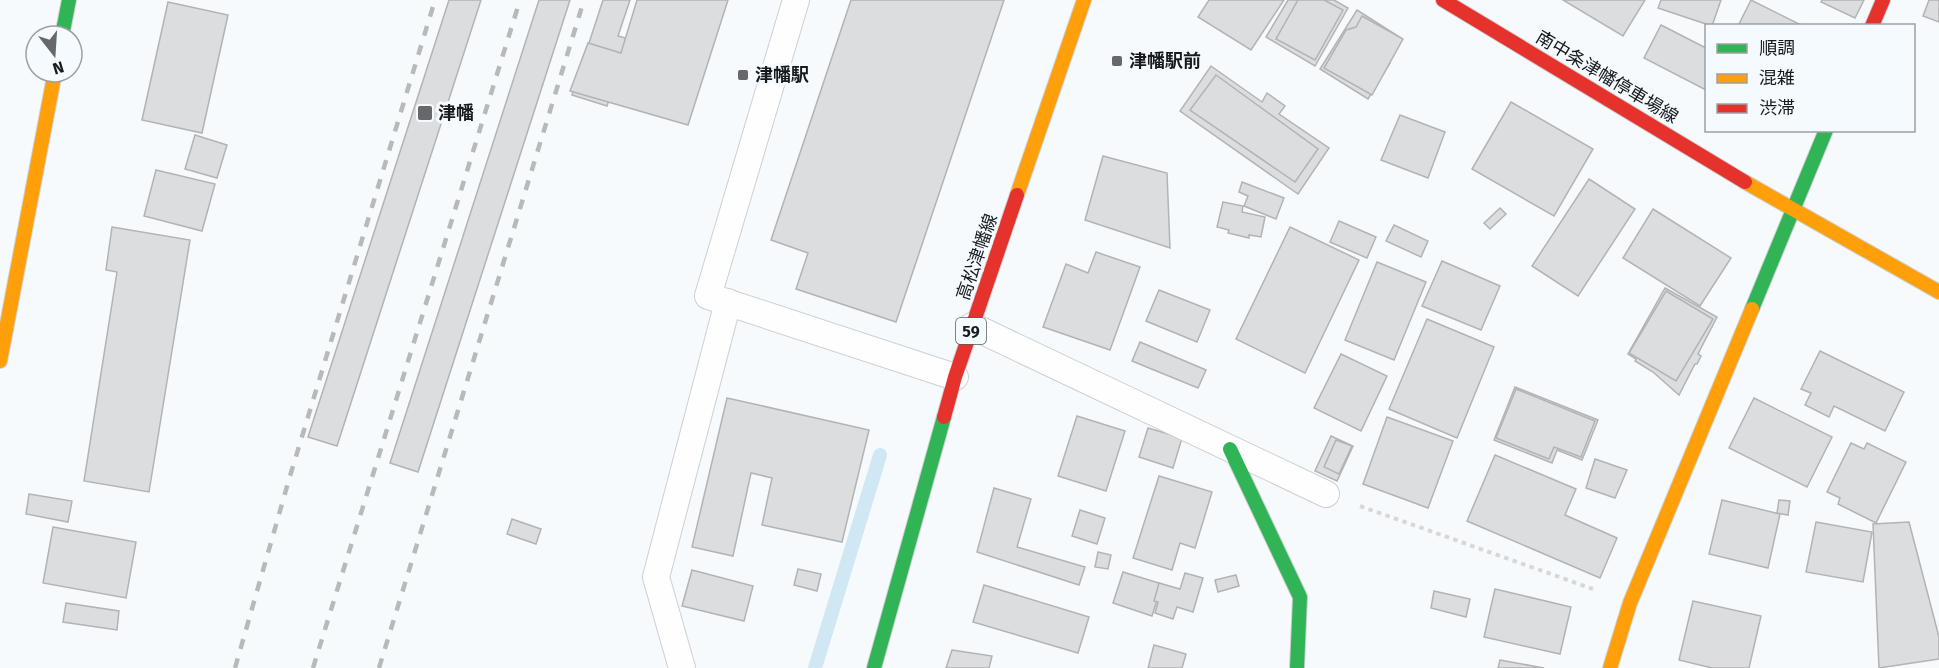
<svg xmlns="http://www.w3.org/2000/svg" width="1939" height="668" font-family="'Fira Sans','Noto Sans JP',sans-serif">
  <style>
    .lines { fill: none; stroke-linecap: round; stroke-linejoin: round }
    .stream { stroke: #d0e8f3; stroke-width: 14 }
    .building { fill: #dcdddf; stroke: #b2b3b5; stroke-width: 1.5 }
    .lane-casing { stroke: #cdd0d2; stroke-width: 28 }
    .fast-casing { stroke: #cdd0d2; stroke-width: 16 }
    .slow-casing { stroke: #cdd0d2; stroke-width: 16 }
    .jam-casing { stroke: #cdd0d2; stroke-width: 16 }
    .path { stroke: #d7d7d8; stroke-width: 4; stroke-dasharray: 4.5 4.5; stroke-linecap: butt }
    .lane { stroke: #fefeff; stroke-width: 26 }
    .fast { stroke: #30b455; stroke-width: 14 }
    .slow { stroke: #ff9f0a; stroke-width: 14 }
    .jam { stroke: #e5322d; stroke-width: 14 }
    .rail { stroke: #b8b9b9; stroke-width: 4.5; stroke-dasharray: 10 10; stroke-linecap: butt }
    .poi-dot { fill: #66686b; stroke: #f5fafe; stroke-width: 2 }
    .labels { text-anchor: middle; stroke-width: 6; stroke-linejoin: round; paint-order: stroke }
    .shield { fill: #f5fafe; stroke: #5a5d60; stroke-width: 1.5 }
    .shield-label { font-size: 16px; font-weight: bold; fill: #181a1d }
    .poi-label { font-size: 18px; font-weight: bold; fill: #181a1d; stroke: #f5fafe; text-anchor: start }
    .street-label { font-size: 18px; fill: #181a1d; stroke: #f5fafe }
  </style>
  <rect width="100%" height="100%" fill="#f7fafc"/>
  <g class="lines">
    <polyline class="stream" points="815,668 880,455"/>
  </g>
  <g class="building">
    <polygon points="449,0 481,0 337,446 308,437"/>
    <polygon points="539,0 570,0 418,472 390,463"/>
    <polygon points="603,0 630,0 618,36 629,39 607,106 572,95"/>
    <polygon points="637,0 728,0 688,125 570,91 588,43 621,53"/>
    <polygon points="851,0 1004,0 896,322 796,289 808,253 771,240"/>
    <polygon points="1209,0 1284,0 1251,50 1198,17"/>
    <polygon points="1288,0 1334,0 1348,8 1315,66 1266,37"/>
    <polygon points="1298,0 1324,0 1343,10 1315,60 1276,39"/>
    <polygon points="1563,0 1645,0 1623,36"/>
    <polygon points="1661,0 1721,0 1712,26 1658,8"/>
    <polygon points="1751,0 1803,26 1738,26"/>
    <polygon points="1822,0 1864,0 1855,18 1821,2"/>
    <polygon points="1929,0 1939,0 1939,22 1923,16"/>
    <polygon points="168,2 228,15 202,133 142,120"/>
    <polygon points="1357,10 1401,38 1387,61 1390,63 1368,99 1320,69"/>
    <polygon points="1362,16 1403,39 1372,95 1324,68 1346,30 1356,27"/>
    <polygon points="1661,25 1706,48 1706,90 1644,58"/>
    <polygon points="1211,66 1262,102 1267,93 1285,106 1279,114 1329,148 1298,194 1180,111"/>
    <polygon points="1216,75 1318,149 1295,182 1190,110"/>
    <polygon points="1511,102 1593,149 1554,216 1472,169"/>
    <polygon points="1400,115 1445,132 1428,178 1381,160"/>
    <polygon points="195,135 227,145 217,178 185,169"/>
    <polygon points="1103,156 1167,173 1170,248 1085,220"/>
    <polygon points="156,170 215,184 202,231 144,216"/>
    <polygon points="1589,179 1635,209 1578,296 1532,266"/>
    <polygon points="1242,182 1284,198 1276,219 1244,206 1248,196 1239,192"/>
    <polygon points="1223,202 1243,206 1242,212 1265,217 1261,237 1249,235 1249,238 1228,233 1229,230 1217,227"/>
    <polygon points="1500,208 1506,214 1490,229 1484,223"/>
    <polygon points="1653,209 1731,258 1700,306 1623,258"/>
    <polygon points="1339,221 1376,237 1367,258 1330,242"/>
    <polygon points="1394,225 1428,241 1421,257 1386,241"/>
    <polygon points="112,227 190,240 149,492 84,481 117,272 106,270"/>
    <polygon points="1290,227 1359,260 1305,373 1236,339"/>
    <polygon points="1096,252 1140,267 1110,350 1043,327 1066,264 1088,273"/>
    <polygon points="1442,261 1500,286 1481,330 1422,306"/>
    <polygon points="1377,262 1426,282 1394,360 1345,340"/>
    <polygon points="1665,288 1717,317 1698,354 1701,356 1697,364 1695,364 1679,395 1653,372 1635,361 1636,359 1628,354"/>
    <polygon points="1159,290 1210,310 1197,342 1146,321"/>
    <polygon points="1666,291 1713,319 1676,381 1629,353"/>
    <polygon points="1427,319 1494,347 1457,438 1389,409"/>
    <polygon points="1140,342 1206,370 1198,388 1132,361"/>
    <polygon points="1820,351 1904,392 1885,431 1834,406 1829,417 1805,405 1811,393 1801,389"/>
    <polygon points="1341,354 1387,376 1361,431 1314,408"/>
    <polygon points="1515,387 1598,420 1582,460 1557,450 1552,463 1494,440"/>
    <polygon points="1516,389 1595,421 1581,457 1554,447 1549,459 1496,438"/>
    <polygon points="727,398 869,430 842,542 762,525 772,478 751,473 733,556 692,547"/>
    <polygon points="1754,398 1832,437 1807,487 1729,448"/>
    <polygon points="1077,416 1125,431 1106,491 1058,476"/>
    <polygon points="1387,417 1453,441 1428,508 1363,484"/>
    <polygon points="1148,428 1182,438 1173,468 1139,457"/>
    <polygon points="1331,436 1353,446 1337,481 1315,471"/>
    <polygon points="1336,440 1352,446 1339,474 1324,467"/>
    <polygon points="1851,443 1864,449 1867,443 1906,462 1876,523 1838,504 1840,498 1827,492"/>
    <polygon points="1495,455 1576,489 1565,515 1617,538 1600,578 1467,521"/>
    <polygon points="1595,459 1627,470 1615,498 1586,488"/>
    <polygon points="1159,476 1212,492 1195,548 1180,543 1172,570 1133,558"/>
    <polygon points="994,488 1031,499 1017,547 1085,567 1079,585 977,552"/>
    <polygon points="29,494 72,501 68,522 26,514"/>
    <polygon points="1722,500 1780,514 1768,568 1709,554"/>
    <polygon points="1779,500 1790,501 1788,515 1777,513"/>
    <polygon points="1080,510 1105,518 1097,544 1072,536"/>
    <polygon points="512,519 541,529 536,544 507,534"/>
    <polygon points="1816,522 1872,532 1863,582 1806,572"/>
    <polygon points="1909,522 1939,637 1939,659 1879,668 1873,524"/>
    <polygon points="53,527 136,542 126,598 43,583"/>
    <polygon points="1098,552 1111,555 1108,569 1095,567"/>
    <polygon points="798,569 821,574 817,591 794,585"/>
    <polygon points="692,570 753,586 744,621 682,606"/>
    <polygon points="1123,572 1162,584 1152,616 1113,603"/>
    <polygon points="1185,573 1203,578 1193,612 1177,607 1173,619 1155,613 1158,602 1154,601 1159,583 1180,589"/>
    <polygon points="1236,575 1239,586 1218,592 1215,580"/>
    <polygon points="984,585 1089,617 1078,653 973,622"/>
    <polygon points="1495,589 1571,607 1560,654 1484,637"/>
    <polygon points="1434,591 1470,599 1466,617 1431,608"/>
    <polygon points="1693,601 1761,616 1749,668 1712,668 1679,660"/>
    <polygon points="66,603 119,611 117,630 63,622"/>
    <polygon points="1154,645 1186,654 1182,668 1148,668"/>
    <polygon points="952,650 992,656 989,668 946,668"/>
    <polygon points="1500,660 1544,668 1498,668"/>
  </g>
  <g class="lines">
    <g class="lane-casing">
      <g id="lane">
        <polyline points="796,0 708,296 955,377"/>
        <polyline points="972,326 1326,494"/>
        <polyline points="682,668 656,577 728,302"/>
      </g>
    </g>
    <g class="fast-casing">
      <g id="fast">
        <polyline points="62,36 69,0"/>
        <polyline points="1752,309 1826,130"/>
        <polyline points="1230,449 1300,597 1297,668"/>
        <polyline points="874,668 944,417"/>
      </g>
    </g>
    <g class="slow-casing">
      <g id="slow">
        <polyline points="1745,182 1939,292"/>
        <polyline points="1017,195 1084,0"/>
        <polyline points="0,361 55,72"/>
        <polyline points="1610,668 1630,603 1752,309"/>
      </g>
    </g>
    <g class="jam-casing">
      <g id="jam">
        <polyline points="1443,0 1745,182"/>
        <polyline points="1872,26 1883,0"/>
        <polyline points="944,417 955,377 1017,195"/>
      </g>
    </g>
    <polyline class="path" points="1360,506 1593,589"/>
    <use href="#lane" class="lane"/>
    <use href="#fast" class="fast"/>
    <use href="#slow" class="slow"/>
    <use href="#jam" class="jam"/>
    <g class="rail">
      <polyline points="235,668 290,476 435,0"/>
      <polyline points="313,668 520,0"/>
      <polyline points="379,668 584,0"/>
    </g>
  </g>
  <g class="poi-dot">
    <rect x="1111" y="55" width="12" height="12" rx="3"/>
    <rect x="737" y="69" width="12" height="12" rx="3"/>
    <rect x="417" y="105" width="16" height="16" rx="3"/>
  </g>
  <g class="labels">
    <rect class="shield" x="956" y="318" width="30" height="26" rx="4.5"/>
    <g class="shield-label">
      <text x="971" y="337">59</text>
    </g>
    <g class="poi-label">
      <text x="1129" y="67">津幡駅前</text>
      <text x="755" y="81">津幡駅</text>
      <text x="438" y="119">津幡</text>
    </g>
    <g class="street-label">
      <text transform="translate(1607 77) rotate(31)" y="6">南中条津幡停車場線</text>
      <text transform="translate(977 257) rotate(-71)" y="6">高松津幡線</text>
    </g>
  </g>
  <rect x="1705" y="24" width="210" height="108" fill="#f5fafe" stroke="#9da0a4" stroke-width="1.5"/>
  <rect x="1717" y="44" width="30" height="9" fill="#30b455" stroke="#9da0a4" stroke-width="1.5"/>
  <text x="1759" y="54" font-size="18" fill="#181a1d">順調</text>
  <rect x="1717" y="74" width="30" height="9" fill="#ff9f0a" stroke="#9da0a4" stroke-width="1.5"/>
  <text x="1759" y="84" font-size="18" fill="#181a1d">混雑</text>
  <rect x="1717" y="104" width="30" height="9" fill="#e5322d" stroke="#9da0a4" stroke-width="1.5"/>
  <text x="1759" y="114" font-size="18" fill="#181a1d">渋滞</text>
  <g transform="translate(54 54) rotate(163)"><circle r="28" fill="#f5fafe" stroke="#9da0a4" stroke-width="1.5"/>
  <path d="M0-4.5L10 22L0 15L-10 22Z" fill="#66686b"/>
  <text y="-9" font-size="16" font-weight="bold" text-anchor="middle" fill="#181a1d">N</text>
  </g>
</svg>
